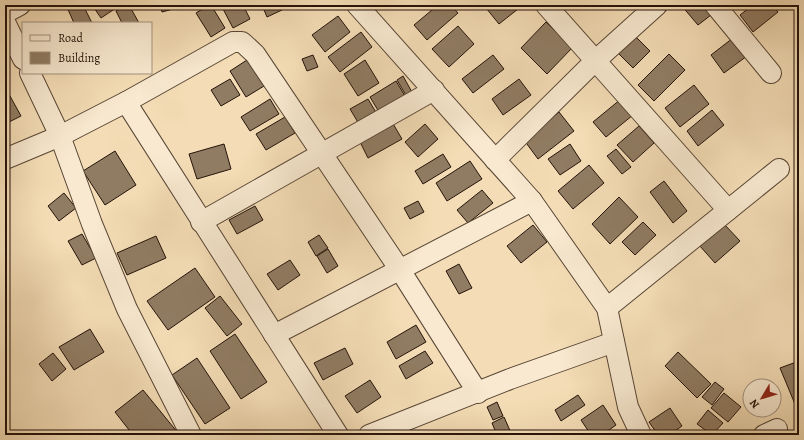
<svg xmlns="http://www.w3.org/2000/svg" width="804" height="440" font-family="Alegreya,serif">
  <style>
    .building { fill: #907c63; stroke: #24130a }
    .lines { fill: none; stroke-linecap: round; stroke-linejoin: round }
    .minor-casing { stroke: #584635; stroke-width: 22 }
    .minor { stroke: #f8e9d0; stroke-width: 20 }
  </style>
  <rect width="100%" height="100%" fill="#f4ddb6"/>
  <filter id="stains"><feTurbulence type="fractalNoise" baseFrequency=".005" numOctaves="4"/><feColorMatrix values="0 0 0 0 .2 0 0 0 0 .09 0 0 0 0 .02 0 0 0 .5 -.17"/></filter>
  <radialGradient id="worn" r=".72"><stop offset=".6" stop-color="#630" stop-opacity="0"/><stop offset="1" stop-color="#630" stop-opacity=".3"/></radialGradient>
  <g class="building">
    <polygon points="66,5 83,5 92,23 74,23"/>
    <polygon points="92,5 114,5 116,8 101,18"/>
    <polygon points="126,5 129,5 139,23 122,23 116,11"/>
    <polygon points="160,5 171,5 173,9 162,12"/>
    <polygon points="209,5 211,5 225,28 211,37 196,13"/>
    <polygon points="221,5 243,5 250,19 233,28"/>
    <polygon points="262,5 280,5 282,10 267,17"/>
    <polygon points="438,5 451,5 458,13 427,40 414,25"/>
    <polygon points="489,5 523,5 499,24 486,8"/>
    <polygon points="681,5 703,5 711,15 698,25"/>
    <polygon points="753,5 773,5 778,12 753,32 740,15"/>
    <polygon points="338,16 350,32 325,52 312,35"/>
    <polygon points="546,22 572,48 547,74 521,48"/>
    <polygon points="458,26 474,44 449,67 432,49"/>
    <polygon points="361,32 372,47 340,72 328,57"/>
    <polygon points="634,35 650,51 633,68 617,52"/>
    <polygon points="733,38 747,56 724,73 711,55"/>
    <polygon points="669,54 685,70 654,101 638,85"/>
    <polygon points="313,55 318,67 307,71 302,59"/>
    <polygon points="493,55 504,69 473,93 462,79"/>
    <polygon points="247,60 264,86 246,97 230,71"/>
    <polygon points="365,60 379,83 358,96 344,74"/>
    <polygon points="403,76 413,94 407,97 397,80"/>
    <polygon points="230,79 240,95 221,106 211,90"/>
    <polygon points="519,79 531,95 503,115 492,99"/>
    <polygon points="396,81 405,96 379,112 370,97"/>
    <polygon points="694,85 709,104 680,127 665,108"/>
    <polygon points="5,87 21,116 5,124"/>
    <polygon points="270,99 279,114 250,131 241,117"/>
    <polygon points="368,99 377,114 359,124 350,109"/>
    <polygon points="621,99 633,115 606,137 593,122"/>
    <polygon points="712,110 724,125 698,146 687,131"/>
    <polygon points="559,112 574,131 538,159 524,140"/>
    <polygon points="285,117 295,133 266,150 256,134"/>
    <polygon points="392,122 402,139 368,158 359,140"/>
    <polygon points="425,124 438,139 418,157 405,142"/>
    <polygon points="639,126 654,143 633,162 617,145"/>
    <polygon points="224,144 231,169 197,179 189,154"/>
    <polygon points="570,144 581,161 560,175 548,159"/>
    <polygon points="616,149 631,167 622,174 607,156"/>
    <polygon points="115,151 136,185 105,205 83,171"/>
    <polygon points="443,154 451,167 423,184 415,171"/>
    <polygon points="470,161 482,179 447,201 436,183"/>
    <polygon points="589,165 604,183 573,209 558,191"/>
    <polygon points="664,181 687,211 673,223 650,192"/>
    <polygon points="482,190 493,203 468,223 457,210"/>
    <polygon points="64,193 76,208 59,221 48,206"/>
    <polygon points="619,197 638,217 610,244 592,224"/>
    <polygon points="418,201 424,212 410,219 404,208"/>
    <polygon points="255,206 263,220 237,234 229,220"/>
    <polygon points="643,222 656,235 635,255 622,242"/>
    <polygon points="724,224 740,241 715,263 699,245"/>
    <polygon points="533,225 547,242 521,263 507,246"/>
    <polygon points="82,234 96,258 82,265 68,241"/>
    <polygon points="319,235 328,248 316,256 308,242"/>
    <polygon points="156,236 166,258 127,275 117,253"/>
    <polygon points="328,249 338,266 327,273 317,256"/>
    <polygon points="290,260 300,275 278,290 267,274"/>
    <polygon points="459,264 472,288 459,294 446,271"/>
    <polygon points="195,268 215,297 168,330 147,301"/>
    <polygon points="220,296 242,324 227,336 205,308"/>
    <polygon points="416,325 426,342 396,359 387,342"/>
    <polygon points="90,329 104,352 74,370 59,347"/>
    <polygon points="235,334 267,382 241,399 210,351"/>
    <polygon points="345,348 353,364 323,380 314,363"/>
    <polygon points="425,351 433,363 406,379 399,366"/>
    <polygon points="678,352 711,384 697,398 665,366"/>
    <polygon points="53,353 66,369 52,381 39,364"/>
    <polygon points="197,358 230,408 205,424 172,375"/>
    <polygon points="799,361 799,408 797,409 780,368"/>
    <polygon points="370,380 381,397 357,413 345,396"/>
    <polygon points="715,382 724,389 712,405 702,397"/>
    <polygon points="143,390 178,433 175,435 133,435 115,412"/>
    <polygon points="724,393 741,407 728,422 711,408"/>
    <polygon points="578,395 585,405 561,421 555,410"/>
    <polygon points="497,402 503,416 493,420 487,407"/>
    <polygon points="603,405 616,425 602,435 591,435 581,420"/>
    <polygon points="670,408 682,426 669,435 658,435 649,422"/>
    <polygon points="708,410 723,423 712,435 697,424"/>
    <polygon points="504,417 512,435 497,435 492,423"/>
  </g>
  <g class="lines">
    <g class="minor-casing">
      <g id="minor">
        <polyline points="357,5 532,201 607,308 628,407 641,435"/>
        <polyline points="546,5 728,210"/>
        <polyline points="715,5 771,73"/>
        <polyline points="5,13 20,5"/>
        <polyline points="5,22 23,59"/>
        <polyline points="30,73 60,136 92,224 127,309 191,435"/>
        <polyline points="126,102 233,42 242,42 255,54 400,270 478,393"/>
        <polyline points="5,159 60,136 126,102 338,435"/>
        <polyline points="495,160 595,61 657,5"/>
        <polyline points="201,222 434,90"/>
        <polyline points="607,308 779,169"/>
        <polyline points="274,335 532,201"/>
        <polyline points="369,435 510,379 614,342"/>
        <polyline points="764,435 777,429"/>
      </g>
    </g>
    <use href="#minor" class="minor"/>
  </g>
  <rect width="804" height="440" fill="none" stroke="#f4ddb6" stroke-width="20"/>
  <rect x="6" y="6" width="792" height="428" fill="none" stroke="#24130a" stroke-width="2"/>
  <rect x="10" y="10" width="784" height="420" fill="none" stroke="#24130a"/>
  <rect x="22" y="22" width="130" height="52" fill="#f8e9d0" stroke="#a39381"/>
  <rect x="30" y="35" width="20" height="6" fill="#f8e9d0" stroke="#a39381"/>
  <text x="58" y="42" font-size="12" fill="#24130a">Road</text>
  <rect x="30" y="52" width="20" height="12" fill="#907c63" stroke="#a39381"/>
  <text x="58" y="62" font-size="12" fill="#24130a">Building</text>
  <g transform="translate(762 398) rotate(232)"><circle r="19" fill="#f8e9d0" stroke="#a39381"/>
  <path d="M0-3L7 15L0 10L-7 15Z" fill="#8f2418"/>
  <text y="-6" font-size="11" font-weight="bold" text-anchor="middle" fill="#24130a">N</text>
  </g>
  <rect width="100%" height="100%" filter="url(#stains)"/>
  <rect width="100%" height="100%" fill="url(#worn)"/>
</svg>
